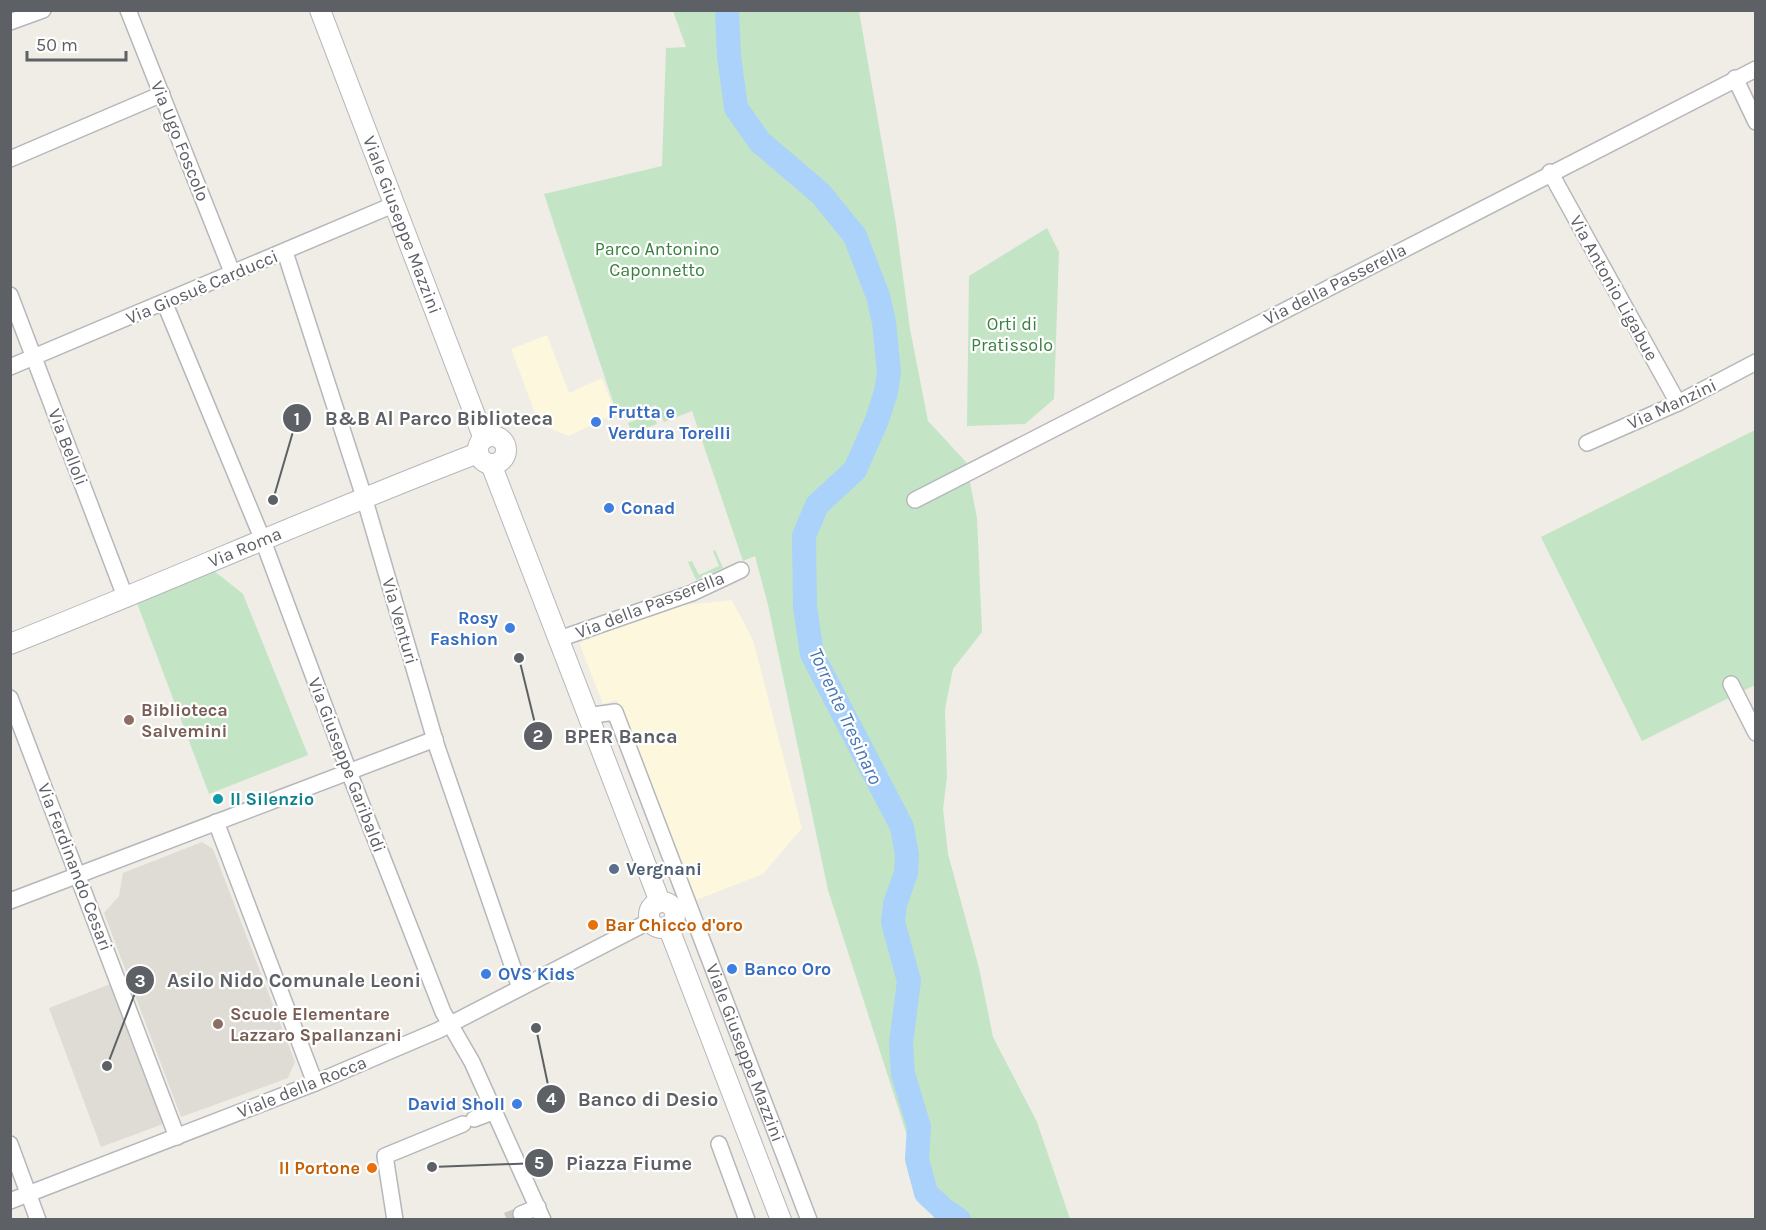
<svg xmlns="http://www.w3.org/2000/svg" width="1766" height="1230" font-family="Karla,sans-serif">
  <style>
    .commercial { fill: #fcf7dd }
    .education { fill: #dedcd4 }
    .green { fill: #c3e5c5 }
    .lines { fill: none; stroke-linecap: round; stroke-linejoin: round }
    .river { stroke: #aad2fa; stroke-width: 24 }
    .minor-tunnel { stroke: #cacac5; stroke-width: 15; stroke-dasharray: 15 8; stroke-linecap: butt }
    .minor-casing { stroke: #b6b7bb; stroke-width: 18 }
    .tertiary-casing { stroke: #b6b7bb; stroke-width: 22 }
    .minor { stroke: #fff; stroke-width: 15 }
    .tertiary { stroke: #fff; stroke-width: 20 }
    .shop-dot { fill: #3f7fe0; stroke: #fff; stroke-width: 2 }
    .education-dot { fill: #8d6e63; stroke: #fff; stroke-width: 2 }
    .culture-dot { fill: #0f9aa8; stroke: #fff; stroke-width: 2 }
    .service-dot { fill: #5c6f8a; stroke: #fff; stroke-width: 2 }
    .food-dot { fill: #e8710a; stroke: #fff; stroke-width: 2 }
    .labels { text-anchor: middle; stroke-width: 4.5; stroke-linejoin: round; paint-order: stroke }
    .street-label { font-size: 18px; fill: #5d6065; stroke: #fff }
    .park-label { font-size: 18px; fill: #398040; stroke: #fff }
    .shop-label { font-size: 18px; font-weight: bold; fill: #366cbe; stroke: #fff; text-anchor: start }
    .education-label { font-size: 18px; font-weight: bold; fill: #785e54; stroke: #fff; text-anchor: start }
    .culture-label { font-size: 18px; font-weight: bold; fill: #0d838f; stroke: #fff; text-anchor: start }
    .service-label { font-size: 18px; font-weight: bold; fill: #4e5e75; stroke: #fff; text-anchor: start }
    .food-label { font-size: 18px; font-weight: bold; fill: #c56008; stroke: #fff; text-anchor: start }
    .water-label { font-size: 20px; font-style: italic; fill: #4a77b4; stroke: #fff }
    .leader { fill: none; stroke: #5d6065; stroke-width: 2 }
    .callout-dot { fill: #5d6065; stroke: #fff; stroke-width: 2 }
    .mark-label { font-size: 18px; text-anchor: middle; font-weight: bold; fill: #fff }
    .callout-label { font-size: 20px; text-anchor: middle; font-weight: bold; fill: #5d6065; stroke: #fff; stroke-width: 4.5; stroke-linejoin: round; paint-order: stroke }
  </style>
  <rect width="100%" height="100%" fill="#efede5"/>
  <g class="commercial">
    <polygon points="547,335 569,393 602,378 615,413 569,436 539,424 511,349"/>
    <polygon points="732,600 753,640 802,828 763,874 694,901 617,700 603,704 579,643 674,606"/>
  </g>
  <g class="education">
    <polygon points="202,842 213,849 295,1062 288,1078 181,1117 104,913 119,896 123,873"/>
    <polygon points="113,983 163,1124 101,1147 49,1008"/>
  </g>
  <g class="green">
    <polygon points="673,11 859,11 896,224 910,329 928,421 966,462 977,518 982,632 953,669 945,709 947,777 943,809 948,854 979,968 993,1037 1037,1122 1070,1219 934,1219 828,890 768,605 755,556 743,561 692,411 664,422 656,405 619,420 544,194 662,166 666,48 686,47"/>
    <polygon points="1047,228 1059,252 1054,399 1025,424 967,426 969,276"/>
    <polygon points="653,413 657,424 632,433 628,423"/>
    <polygon points="1755,430 1755,685 1642,741 1541,537"/>
    <polygon points="715,550 723,568 696,580 688,562 692,561 699,575 719,566 713,551"/>
    <polygon points="213,570 243,594 308,755 209,794 137,603"/>
  </g>
  <g class="lines">
    <polyline class="river" points="727,10 729,56 736,108 760,142 821,194 855,236 878,296 884,322 889,372 886,392 877,420 855,470 817,505 804,536 805,607 812,654 902,827 907,855 906,873 895,904 893,922 909,981 901,1043 903,1074 919,1127 917,1159 926,1193 943,1209 959,1220"/>
    <polyline class="minor-tunnel" points="507,1220 521,1214"/>
    <g class="minor-casing">
      <g id="minor">
        <polyline points="128,10 232,272"/>
        <polyline points="10,22 43,10"/>
        <polyline points="1735,78 1756,122"/>
        <polyline points="10,159 162,94"/>
        <polyline points="1550,172 1678,403"/>
        <polyline points="285,252 364,497 437,747 520,988"/>
        <polyline points="10,295 126,599"/>
        <polyline points="165,304 262,538 349,772 443,1012 472,1062 543,1220"/>
        <polyline points="10,367 393,205"/>
        <polyline points="1587,443 1678,403 1756,362"/>
        <polyline points="915,500 1756,69"/>
        <polyline points="559,639 692,593 741,570"/>
        <polyline points="1731,684 1756,733"/>
        <polyline points="10,698 177,1137"/>
        <path id="s1" d="M587,716L615,712L809,1220"/>
        <polyline points="216,822 315,1083"/>
        <polyline points="10,901 435,739"/>
        <polyline points="474,1119 495,1111"/>
        <polyline points="10,1144 38,1220"/>
        <polyline points="719,1144 747,1220"/>
        <polyline points="10,1201 315,1083 439,1030 650,921"/>
        <polyline points="521,1214 538,1207"/>
        <polyline points="395,1220 385,1156 463,1124"/>
      </g>
    </g>
    <g class="tertiary-casing">
      <g id="tertiary">
        <path id="s2" d="M320,10L484,439"/>
        <circle cx="492" cy="450" r="14"/>
        <polyline points="491,464 660,902"/>
        <path id="s3" d="M10,644C167,582 321,513 478,453"/>
        <circle cx="662" cy="915" r="13"/>
        <polyline points="668,926 781,1220"/>
      </g>
    </g>
    <use href="#minor" class="minor"/>
    <use href="#tertiary" class="tertiary"/>
  </g>
  <g class="shop-dot">
    <circle cx="596" cy="422" r="6"/>
    <circle cx="609" cy="508" r="6"/>
    <circle cx="510" cy="628" r="6"/>
    <circle cx="732" cy="969" r="6"/>
    <circle cx="486" cy="974" r="6"/>
    <circle cx="517" cy="1104" r="6"/>
  </g>
  <g class="education-dot">
    <circle cx="129" cy="720" r="6"/>
    <circle cx="218" cy="1024" r="6"/>
  </g>
  <circle class="culture-dot" cx="218" cy="799" r="6"/>
  <circle class="service-dot" cx="614" cy="869" r="6"/>
  <g class="food-dot">
    <circle cx="593" cy="925" r="6"/>
    <circle cx="372" cy="1168" r="6"/>
  </g>
  <g class="labels">
    <g class="street-label">
      <text transform="translate(180 141) rotate(68)" y="6">Via Ugo Foscolo</text>
      <text dy="6" stroke="none"><textPath href="#s2" startOffset="230">Viale Giuseppe Mazzini</textPath></text>
      <text transform="translate(1335 284) rotate(-27)" y="6">Via della Passerella</text>
      <text transform="translate(202 287) rotate(-23)" y="6">Via Giosuè Carducci</text>
      <text transform="translate(1614 288) rotate(61)" y="6">Via Antonio Ligabue</text>
      <text transform="translate(1672 404) rotate(-25)" y="6">Via Manzini</text>
      <text transform="translate(68 447) rotate(69)" y="6">Via Belloli</text>
      <text dy="6" stroke="none"><textPath href="#s3" startOffset="254">Via Roma</textPath></text>
      <text transform="translate(650 605) rotate(-21)" y="6">Via della Passerella</text>
      <text transform="translate(400 621) rotate(74)" y="6">Via Venturi</text>
      <text transform="translate(347 765) rotate(69)" y="6">Via Giuseppe Garibaldi</text>
      <text transform="translate(75 867) rotate(69)" y="6">Via Ferdinando Cesari</text>
      <text dy="6" stroke="none"><textPath href="#s1" startOffset="393">Viale Giuseppe Mazzini</textPath></text>
      <text transform="translate(302 1087) rotate(-22)" y="6">Viale della Rocca</text>
    </g>
    <g class="park-label">
      <text x="657" y="255">Parco Antonino<tspan x="657" dy="21">Caponnetto</tspan></text>
      <text x="1012" y="330">Orti di<tspan x="1012" dy="21">Pratissolo</tspan></text>
    </g>
    <g class="shop-label">
      <text x="608" y="418">Frutta e<tspan x="608" dy="21">Verdura Torelli</tspan></text>
      <text x="621" y="514">Conad</text>
      <text x="498" y="624" text-anchor="end">Rosy<tspan x="498" dy="21">Fashion</tspan></text>
      <text x="744" y="975">Banco Oro</text>
      <text x="498" y="980">OVS Kids</text>
      <text x="505" y="1110" text-anchor="end">David Sholl</text>
    </g>
    <g class="education-label">
      <text x="141" y="716">Biblioteca<tspan x="141" dy="21">Salvemini</tspan></text>
      <text x="230" y="1020">Scuole Elementare<tspan x="230" dy="21">Lazzaro Spallanzani</tspan></text>
    </g>
    <g class="culture-label">
      <text x="230" y="805">Il Silenzio</text>
    </g>
    <g class="service-label">
      <text x="626" y="875">Vergnani</text>
    </g>
    <g class="food-label">
      <text x="605" y="931">Bar Chicco d'oro</text>
      <text x="360" y="1174" text-anchor="end">Il Portone</text>
    </g>
    <g class="water-label">
      <text transform="translate(846 716) rotate(65)" y="7">Torrente Tresinaro</text>
    </g>
  </g>
  <path class="leader" d="M273 500L297 418M519 658L538 736M107 1066L140 980M536 1028L551 1099M432 1167L539 1163"/>
  <g class="callout-dot">
    <circle cx="273" cy="500" r="6"/>
    <circle cx="519" cy="658" r="6"/>
    <circle cx="107" cy="1066" r="6"/>
    <circle cx="536" cy="1028" r="6"/>
    <circle cx="432" cy="1167" r="6"/>
    <circle cx="297" cy="418" r="15"/>
    <circle cx="538" cy="736" r="15"/>
    <circle cx="140" cy="980" r="15"/>
    <circle cx="551" cy="1099" r="15"/>
    <circle cx="539" cy="1163" r="15"/>
  </g>
  <g class="mark-label">
    <text x="297" y="425">1</text>
    <text x="538" y="742">2</text>
    <text x="140" y="987">3</text>
    <text x="551" y="1105">4</text>
    <text x="539" y="1169">5</text>
  </g>
  <g class="callout-label">
    <text x="439" y="425">B&amp;B Al Parco Biblioteca</text>
    <text x="621" y="743">BPER Banca</text>
    <text x="294" y="987">Asilo Nido Comunale Leoni</text>
    <text x="648" y="1106">Banco di Desio</text>
    <text x="629" y="1170">Piazza Fiume</text>
  </g>
  <rect width="1766" height="1230" fill="none" stroke="#5d6065" stroke-width="24"/>
  <path d="M27 51v9h99v-9" fill="none" stroke="#5d6065" stroke-width="3"/>
  <text x="36" y="51" font-size="18" fill="#5d6065" stroke="#ffffff" stroke-width="4.5" paint-order="stroke">50 m</text>
</svg>
